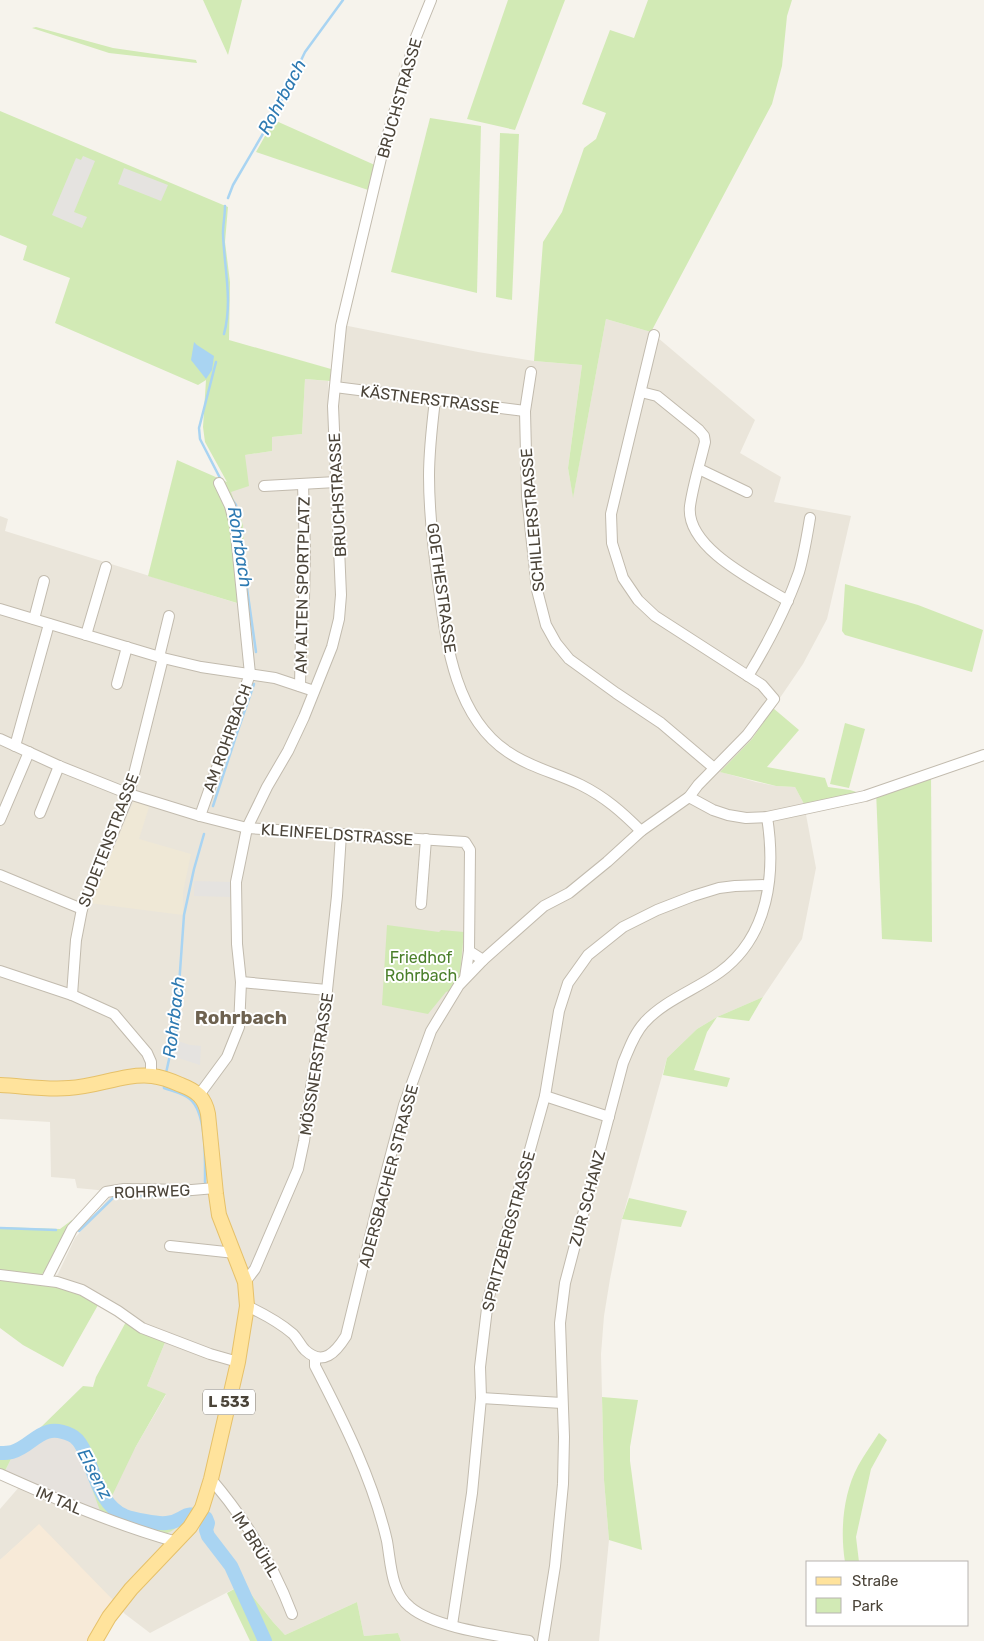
<svg xmlns="http://www.w3.org/2000/svg" width="984" height="1641" font-family="Rubik,sans-serif">
  <style>
    .residential { fill: #eae5da }
    .commercial { fill: #f7ead8 }
    .industrial { fill: #e6e2dd }
    .education { fill: #efe8d6 }
    .green { fill: #d2eab5 }
    .parking { fill: #e5e3e0 }
    .water { fill: #a9d4f2 }
    .lines { fill: none; stroke-linecap: round; stroke-linejoin: round }
    .stream { stroke: #a9d4f2; stroke-width: 2.5 }
    .river { stroke: #a9d4f2; stroke-width: 14 }
    .minor-casing { stroke: #c2bbae; stroke-width: 12 }
    .major-casing { stroke: #e6c16a; stroke-width: 16 }
    .minor { stroke: #fff; stroke-width: 10 }
    .major { stroke: #ffe39c; stroke-width: 14 }
    .labels { text-anchor: middle; stroke-width: 4; stroke-linejoin: round; paint-order: stroke }
    .shield { fill: #fff; stroke: #817c74; stroke-width: 1 }
    .shield-label { font-size: 15px; font-weight: bold; fill: #4b4439 }
    .street-label { font-size: 16px; fill: #4b4439; stroke: #fff }
    .park-label { font-size: 16px; fill: #4a7f2a; stroke: #fff }
    .water-label { font-size: 18px; font-style: italic; fill: #2e7ab2; stroke: #fff }
    .quarter-label { font-size: 19px; font-weight: bold; fill: #6e6250; stroke: #fff }
  </style>
  <rect width="100%" height="100%" fill="#f6f3ec"/>
  <polygon class="residential" points="606,319 651,332 755,420 740,453 781,477 774,502 851,516 827,619 803,664 752,739 721,772 756,782 776,786 795,787 804,804 816,868 802,939 763,997 717,1017 697,1029 667,1058 622,1219 610,1279 604,1316 601,1354 604,1480 609,1540 599,1641 401,1641 398,1633 364,1636 357,1602 285,1635 273,1622 243,1584 150,1633 125,1614 39,1525 0,1560 0,1509 20,1486 135,1448 166,1395 147,1386 166,1340 98,1305 48,1283 58,1274 75,1238 110,1197 108,1191 77,1188 75,1179 51,1177 50,1122 0,1119 0,516 8,519 5,531 246,606 243,525 230,492 245,455 272,451 272,437 302,434 305,379 328,381 330,412 331,374 338,324 478,352 534,361 582,365 568,468 573,497"/>
  <polygon class="commercial" points="39,1524 115,1602 89,1641 0,1641 0,1560"/>
  <polygon class="industrial" points="53,1434 71,1437 77,1448 102,1516 3,1475 12,1457 18,1452"/>
  <polygon class="education" points="134,801 149,807 139,839 191,854 183,892 183,915 89,903"/>
  <g class="green">
    <polygon points="203,0 242,0 228,55"/>
    <polygon points="508,0 565,0 515,130 467,119"/>
    <polygon points="648,0 792,0 787,16 782,66 772,104 651,332 606,319 573,498 568,468 582,365 534,361 543,242 562,212 584,148 596,139 606,113 582,104 610,30 634,38"/>
    <polygon points="36,27 113,48 196,60 197,63 109,53 32,28"/>
    <polygon points="0,111 228,207 225,242 230,282 229,340 331,369 330,381 305,379 302,434 272,437 272,451 245,455 249,486 231,492 243,525 247,606 148,576 177,460 227,482 205,442 203,427 206,380 198,385 55,323 70,278 23,260 27,246 0,235"/>
    <polygon points="430,118 481,126 477,293 391,272"/>
    <polygon points="274,120 377,166 371,191 256,152"/>
    <polygon points="500,133 519,134 512,300 496,297"/>
    <polygon points="845,584 918,605 983,630 972,672 845,635 842,631"/>
    <polygon points="773,708 799,730 767,767 825,778 828,787 850,790 863,794 804,804 795,787 776,786 720,772 752,739"/>
    <polygon points="845,723 865,729 849,788 830,784"/>
    <polygon points="931,770 932,942 882,939 876,790"/>
    <polygon points="387,925 439,932 441,930 464,932 460,974 452,990 446,992 428,1014 382,1005"/>
    <polygon points="763,997 749,1021 717,1017 707,1032 694,1070 730,1078 727,1087 663,1075 667,1058 697,1029 717,1017"/>
    <polygon points="629,1198 687,1211 681,1227 622,1219"/>
    <path d="M72,1220L75,1222L51,1267L38,1277L39,1285C59,1280 82,1294 98,1305L63,1367L23,1345L0,1328V1227L60,1229Z"/>
    <path d="M127,1320L166,1340L147,1386L166,1394L135,1448L111,1498C115,1502 118,1506 123,1510C135,1519 167,1522 182,1520C178,1526 174,1531 167,1533C154,1535 116,1520 102,1516L77,1448L71,1437L53,1434L18,1452L12,1457L3,1475L0,1474V1451H4L39,1429L83,1386L93,1387L96,1377Z"/>
    <polygon points="602,1397 638,1400 630,1447 630,1461 642,1550 609,1540 604,1480"/>
    <path d="M879,1433L887,1440L871,1469L856,1537L859,1562H845C840,1531 843,1494 858,1466C864,1455 872,1444 879,1433Z"/>
    <polygon points="243,1584 273,1622 285,1635 357,1602 364,1636 398,1633 401,1641 250,1641 227,1593"/>
  </g>
  <g class="parking">
    <polygon points="83,156 95,161 74,212 87,217 82,228 52,215 76,158 81,160"/>
    <polygon points="124,168 168,185 161,201 118,184"/>
    <polygon points="194,881 232,882 232,897 194,896"/>
    <polygon points="178,1041 190,1045 201,1046 200,1065 172,1056"/>
  </g>
  <polygon class="water" points="194,342 197,345 214,356 212,370 206,379 191,360"/>
  <g class="lines">
    <g class="stream">
      <polyline points="228,198 233,185 278,108 305,52 343,0"/>
      <path d="M224,334C233,300 224,268 223,233C223,225 225,215 225,206"/>
      <polyline points="216,362 199,428 200,439 221,480"/>
      <polyline points="231,498 236,505 237,514"/>
      <polyline points="246,581 256,652"/>
      <polyline points="213,806 238,730 254,684"/>
      <polyline points="166,1073 176,1028 184,915 194,869 204,834"/>
      <path d="M164,1083V1088C172,1091 183,1093 190,1099C207,1113 205,1161 205,1182"/>
      <polyline points="0,1228 56,1230"/>
      <polyline points="79,1231 115,1196 173,1196 191,1195"/>
    </g>
    <path class="river" d="M0,1453C4,1453 8,1453 12,1452C34,1446 41,1421 71,1435C93,1445 91,1502 125,1516C133,1519 157,1524 166,1523C186,1522 181,1508 206,1518L208,1523L206,1530L208,1536L231,1566L265,1641"/>
    <g class="minor-casing">
      <g id="minor">
        <polyline points="531,372 525,411 527,496 537,590 546,625 556,643 569,659 616,693 661,723 714,768"/>
        <polyline points="335,387 525,411"/>
        <path d="M641,392L657,396L699,430L704,436L705,442C700,463 693,485 690,506C685,548 757,582 788,601"/>
        <path d="M435,400C432,425 429,451 429,476C429,511 433,547 438,582C446,641 454,716 508,752C531,768 557,773 581,785C605,797 622,812 641,831"/>
        <polyline points="699,469 747,492"/>
        <polyline points="264,486 336,482"/>
        <polyline points="0,609 163,658 201,667 275,678 314,691"/>
        <polyline points="34,619 44,581"/>
        <polyline points="86,635 106,567"/>
        <polyline points="159,657 169,616"/>
        <path d="M748,676C768,643 786,609 799,572C804,555 807,536 810,518"/>
        <polyline points="117,684 127,647"/>
        <polyline points="300,686 301,635 304,600 305,550 303,484"/>
        <polyline points="0,739 59,766 129,794 200,816 247,828 465,842 470,850 469,951 483,960"/>
        <polyline points="15,746 49,624"/>
        <polyline points="689,797 713,810 728,815 746,818 767,817 865,796 984,755"/>
        <polyline points="40,813 59,766"/>
        <polyline points="200,816 250,674 235,525 230,506 219,483"/>
        <polyline points="0,820 29,752"/>
        <polyline points="0,875 82,909"/>
        <polyline points="421,904 426,839"/>
        <polyline points="0,971 72,995 114,1014 147,1053 151,1062 151,1076"/>
        <polyline points="465,978 469,951"/>
        <polyline points="241,982 327,990"/>
        <polyline points="72,995 76,940 82,909 129,794 163,658"/>
        <polyline points="199,1095 227,1057 239,1027 241,982 237,944 236,882 247,828 267,787 288,751 304,717 332,647 339,619 341,595 333,406 341,326 381,158 416,37 431,0"/>
        <polyline points="545,1096 609,1117"/>
        <polyline points="170,1246 235,1253"/>
        <polyline points="0,1275 57,1282 82,1290 118,1311 142,1328 210,1354 238,1362"/>
        <polyline points="46,1280 72,1229 106,1192 124,1189 192,1190 215,1188"/>
        <polyline points="245,1282 255,1269 298,1169 304,1141 311,1087 327,990 337,896 341,834"/>
        <path d="M247,1306C264,1314 279,1322 293,1334C298,1339 300,1345 305,1350C323,1367 336,1352 346,1336L379,1200L404,1105L431,1031L459,985L483,960L544,906L569,893L607,862L641,831L689,797L698,785L747,735L774,699L762,685L655,616L638,600L623,578L612,543L611,514L654,335"/>
        <path d="M315,1357V1366C344,1422 373,1480 387,1541C391,1564 391,1592 410,1607C435,1628 496,1635 529,1641"/>
        <polyline points="481,1398 562,1403"/>
        <path d="M0,1474C58,1500 116,1525 177,1542"/>
        <path d="M211,1479C244,1518 274,1566 292,1614"/>
        <polyline points="452,1625 472,1493 481,1398 480,1367 488,1300 545,1096 559,1011 568,983 588,955 623,927 657,910 693,896 719,888 735,886 768,885"/>
        <path d="M543,1641L555,1566L563,1484L564,1437L560,1323L565,1283L623,1063C629,1049 634,1034 644,1023C663,1001 697,989 720,972C769,936 776,874 767,817"/>
      </g>
    </g>
    <g class="major-casing">
      <path id="major" d="M0,1085C23,1086 46,1090 69,1088C97,1087 124,1073 152,1076C162,1077 172,1081 181,1085C197,1091 205,1098 208,1114L216,1194L219,1215L245,1282L247,1306L238,1362L211,1479L202,1508L190,1527L131,1589L109,1617L95,1641"/>
    </g>
    <use href="#minor" class="minor"/>
    <use href="#major" class="major"/>
  </g>
  <g class="labels">
    <rect class="shield" x="203" y="1389.5" width="52" height="25" rx="4"/>
    <g class="shield-label">
      <text x="229" y="1407">L 533</text>
    </g>
    <g class="street-label">
      <text transform="translate(399 98) rotate(-74)" y="6">BRUCHSTRASSE</text>
      <text transform="translate(430 399) rotate(7)" y="6">KÄSTNERSTRASSE</text>
      <text transform="translate(337 495) rotate(-93)" y="6">BRUCHSTRASSE</text>
      <text transform="translate(532 520) rotate(-95)" y="6">SCHILLERSTRASSE</text>
      <text transform="translate(302 585) rotate(-89)" y="6">AM ALTEN SPORTPLATZ</text>
      <text transform="translate(442 588) rotate(82)" y="6">GOETHESTRASSE</text>
      <text transform="translate(227 738) rotate(-70)" y="6">AM ROHRBACH</text>
      <text transform="translate(337 834) rotate(4)" y="6">KLEINFELDSTRASSE</text>
      <text transform="translate(108 840) rotate(-69)" y="6">SUDETENSTRASSE</text>
      <text transform="translate(316 1064) rotate(-81)" y="6">MÖSSNERSTRASSE</text>
      <text transform="translate(388 1176) rotate(-75)" y="6">ADERSBACHER STRASSE</text>
      <text transform="translate(152 1191) rotate(-2)" y="6">ROHRWEG</text>
      <text transform="translate(587 1198) rotate(-75)" y="6">ZUR SCHANZ</text>
      <text transform="translate(508 1231) rotate(-75)" y="6">SPRITZBERGSTRASSE</text>
      <text transform="translate(59 1500) rotate(23)" y="6">IM TAL</text>
      <text transform="translate(256 1544) rotate(58)" y="6">IM BRÜHL</text>
    </g>
    <g class="park-label">
      <text x="421" y="963">Friedhof<tspan x="421" dy="18">Rohrbach</tspan></text>
    </g>
    <g class="water-label">
      <text transform="translate(282 97) rotate(-62)" y="6">Rohrbach</text>
      <text transform="translate(240 547) rotate(81)" y="6">Rohrbach</text>
      <text transform="translate(174 1017) rotate(-83)" y="6">Rohrbach</text>
      <text transform="translate(95 1474) rotate(62)" y="6">Elsenz</text>
    </g>
    <g class="quarter-label">
      <text x="241" y="1024">Rohrbach</text>
    </g>
  </g>
  <rect x="806" y="1561" width="162" height="65" fill="#ffffff" stroke="#b7b4b0"/>
  <rect x="816" y="1577" width="25" height="8" fill="#ffe39c" stroke="#b7b4b0"/>
  <text x="852" y="1586" font-size="15" fill="#4b4439">Straße</text>
  <rect x="816" y="1598" width="25" height="15" fill="#d2eab5" stroke="#b7b4b0"/>
  <text x="852" y="1611" font-size="15" fill="#4b4439">Park</text>
</svg>
